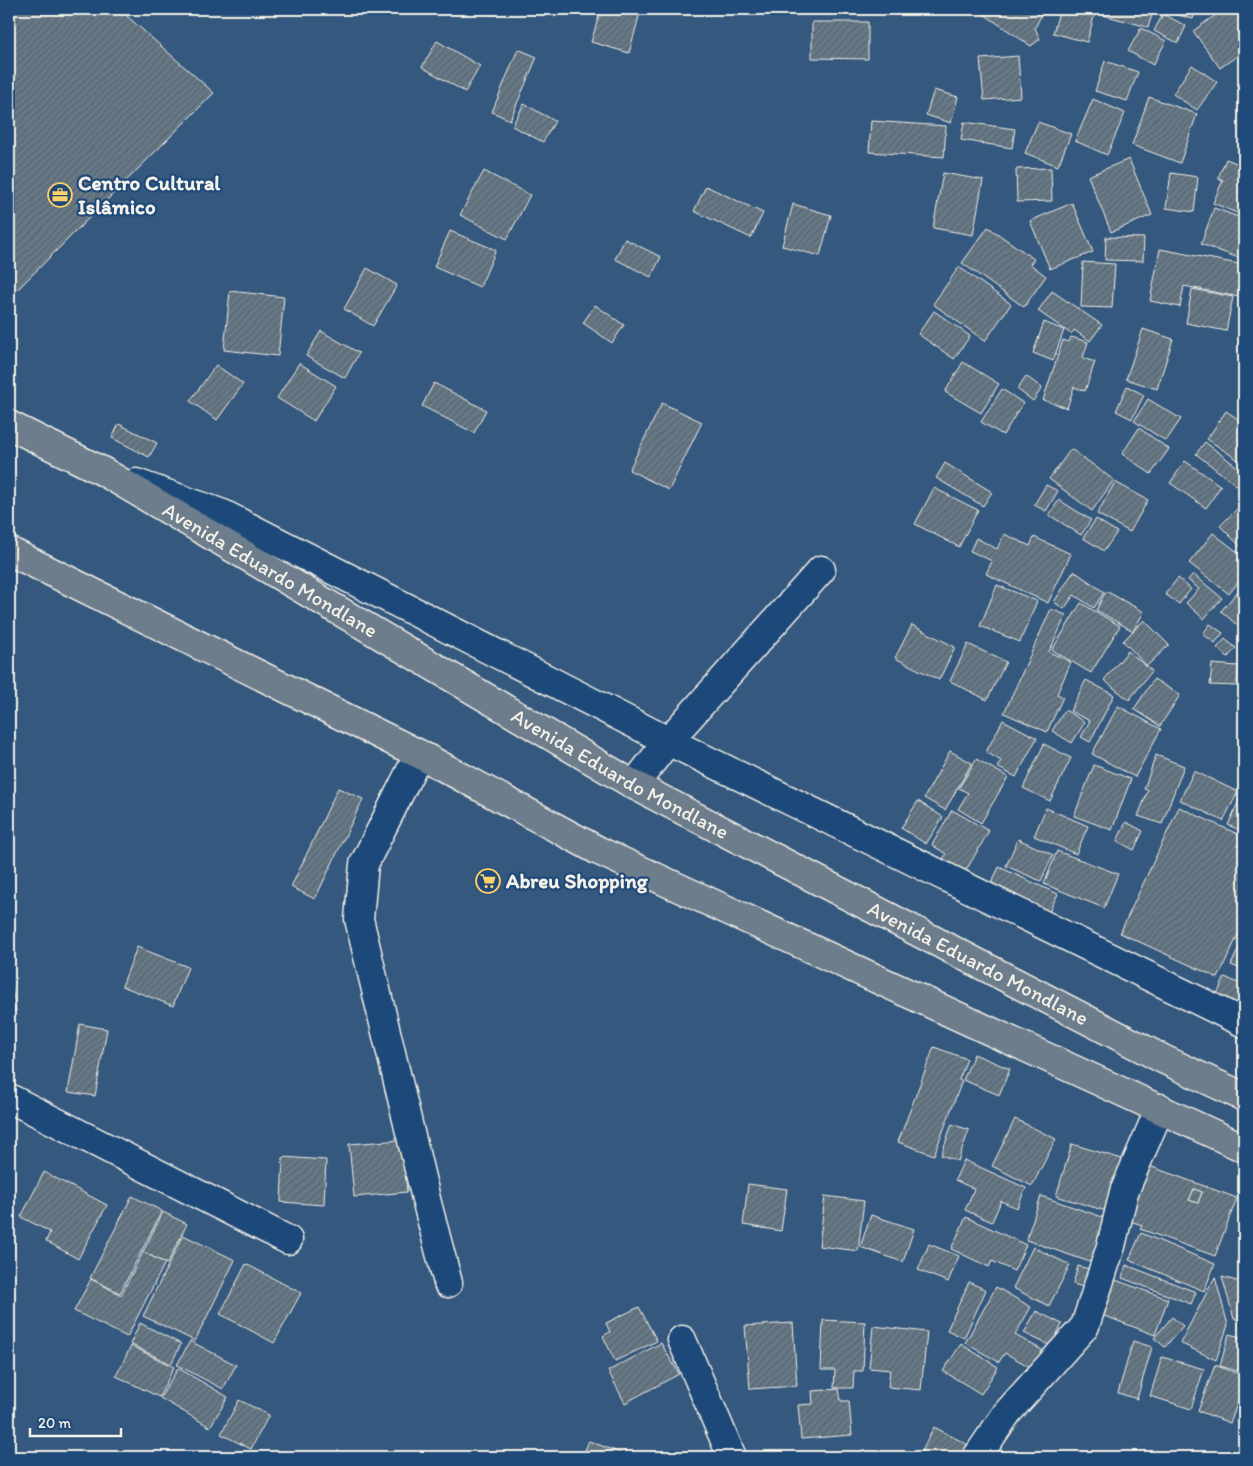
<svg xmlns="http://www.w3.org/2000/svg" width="1253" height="1466" font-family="Itim,sans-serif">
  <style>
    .building { fill: url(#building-hatch); stroke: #f4f1e8; fill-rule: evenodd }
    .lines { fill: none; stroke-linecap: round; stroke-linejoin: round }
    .minor-casing { stroke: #f4f1e8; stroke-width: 31 }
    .major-casing { stroke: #f4f1e8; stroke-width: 31 }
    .minor { stroke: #1f4a7a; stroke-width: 28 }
    .major { stroke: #6d7d8c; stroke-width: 28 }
    .labels { text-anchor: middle; stroke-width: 4.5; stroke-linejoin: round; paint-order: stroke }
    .poi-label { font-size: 21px; font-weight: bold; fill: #f4f1e8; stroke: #1f4a7a; text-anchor: start }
    .street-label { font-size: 21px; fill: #f4f1e8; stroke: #1f4a7a }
  </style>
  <defs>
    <pattern id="building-hatch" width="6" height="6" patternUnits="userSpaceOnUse" patternTransform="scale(1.25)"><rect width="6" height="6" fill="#667987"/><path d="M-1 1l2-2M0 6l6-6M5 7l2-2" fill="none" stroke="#59636a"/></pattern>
  </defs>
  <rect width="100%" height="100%" fill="#34587e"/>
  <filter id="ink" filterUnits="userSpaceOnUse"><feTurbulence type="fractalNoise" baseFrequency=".02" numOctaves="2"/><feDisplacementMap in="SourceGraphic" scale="10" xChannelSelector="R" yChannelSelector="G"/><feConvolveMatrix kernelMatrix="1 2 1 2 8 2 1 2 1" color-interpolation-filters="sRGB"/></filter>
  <g filter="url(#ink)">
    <g class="building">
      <polygon points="9,9 119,9 214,93 9,298"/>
      <polygon points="601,9 625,9 640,13 629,53 591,42"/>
      <polygon points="981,9 1044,9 1035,28 1040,39 1031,46 979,11"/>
      <polygon points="1060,9 1096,9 1087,42 1053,33"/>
      <polygon points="1105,9 1154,9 1148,27 1103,15"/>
      <polygon points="1160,9 1196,9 1193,19 1160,10"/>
      <polygon points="1224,9 1244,9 1244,51 1220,68 1193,31"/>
      <polygon points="1163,14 1186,26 1178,43 1154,31"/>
      <polygon points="812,22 868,22 868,59 812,58"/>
      <polygon points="1141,28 1166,41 1153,65 1128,51"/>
      <polygon points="437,41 480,66 465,92 422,67"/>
      <polygon points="518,49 537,57 510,120 492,112"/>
      <polygon points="1018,56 1021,97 984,100 980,59"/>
      <polygon points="1105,61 1138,72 1127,101 1095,91"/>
      <polygon points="1192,65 1217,82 1197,110 1173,94"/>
      <polygon points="934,90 958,97 951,123 926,115"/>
      <polygon points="1149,97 1197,114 1180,163 1132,145"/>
      <polygon points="1093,99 1125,113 1107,155 1075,141"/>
      <polygon points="524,104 555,121 543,142 512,126"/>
      <polygon points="871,121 946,126 944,157 869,152"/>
      <polygon points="964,122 1015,129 1012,148 961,140"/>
      <polygon points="1038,122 1071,134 1058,166 1025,153"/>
      <polygon points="1129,159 1152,215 1111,232 1088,176"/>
      <polygon points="1226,159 1244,166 1244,216 1213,203 1223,180 1218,178"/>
      <polygon points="1051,168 1052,201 1017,202 1016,169"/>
      <polygon points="484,171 530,195 507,239 460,215"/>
      <polygon points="943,173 983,180 973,235 933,228"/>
      <polygon points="1171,173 1198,177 1194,212 1166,208"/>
      <polygon points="706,186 763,213 751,238 694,211"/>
      <polygon points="1072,203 1093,252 1050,269 1030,221"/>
      <polygon points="793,204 831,215 820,256 782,246"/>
      <polygon points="1214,208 1244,219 1244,260 1201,244"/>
      <polygon points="988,227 1034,259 1030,264 1046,276 1024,307 962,263"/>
      <polygon points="450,231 496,250 480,287 434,267"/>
      <polygon points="1106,237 1144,238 1143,261 1105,260"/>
      <polygon points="625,239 661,257 651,277 615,259"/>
      <polygon points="1160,249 1244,265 1244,298 1184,286 1180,307 1150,301"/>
      <polygon points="1083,262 1115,264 1112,308 1081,307"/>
      <polygon points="959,267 1011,304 985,341 933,304"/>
      <polygon points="367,268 397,285 373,326 344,309"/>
      <polygon points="1192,289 1233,297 1226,331 1186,323"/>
      <polygon points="230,291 284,297 278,356 224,350"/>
      <polygon points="1052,291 1102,325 1090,341 1074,330 1071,334 1038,311"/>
      <polygon points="595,305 624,325 612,343 583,323"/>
      <polygon points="934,311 970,336 954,359 918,334"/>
      <polygon points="1044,322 1064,330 1053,361 1033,353"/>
      <polygon points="1143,329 1173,339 1157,389 1126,379"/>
      <polygon points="321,331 359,353 345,378 306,356"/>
      <polygon points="1071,337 1088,342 1083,358 1095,362 1085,391 1074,387 1067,408 1043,400 1063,340 1069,342"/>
      <polygon points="963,362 999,384 981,413 945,392"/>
      <polygon points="299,363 336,386 314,421 277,398"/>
      <polygon points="216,365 243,384 217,420 190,401"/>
      <polygon points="1026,376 1042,388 1033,401 1017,389"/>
      <polygon points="434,383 486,410 474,433 422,406"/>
      <polygon points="1127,386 1144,395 1132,419 1116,411"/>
      <polygon points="1002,389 1023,403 1003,435 981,422"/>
      <polygon points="1148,399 1181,419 1166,441 1134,421"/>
      <polygon points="662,403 702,422 669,490 629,470"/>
      <polygon points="1226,411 1244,423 1244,464 1207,439"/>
      <polygon points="119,424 157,443 149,457 112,438"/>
      <polygon points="1139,428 1169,449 1151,474 1122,454"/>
      <polygon points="1205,442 1244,472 1244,491 1196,454"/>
      <polygon points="1071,449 1114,480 1092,511 1049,479"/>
      <polygon points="1185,461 1221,486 1206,508 1170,483"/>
      <polygon points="945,463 992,492 983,506 936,478"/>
      <polygon points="1115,482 1148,500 1130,532 1097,514"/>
      <polygon points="1046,485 1058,491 1046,511 1034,505"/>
      <polygon points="934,488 978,510 959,547 915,524"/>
      <polygon points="1059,500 1091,520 1081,535 1049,515"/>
      <polygon points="1241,505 1244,509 1244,550 1220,526"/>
      <polygon points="1096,519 1117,532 1104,551 1083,538"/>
      <polygon points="1213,533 1244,557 1244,575 1229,594 1189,563"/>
      <polygon points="1004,534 1030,546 1034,537 1071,554 1048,603 986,574 992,561 970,551 976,538 997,549"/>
      <polygon points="1074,571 1104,592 1094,608 1074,595 1064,609 1054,602"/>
      <polygon points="1193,574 1222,598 1204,619 1186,603 1199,589 1188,580"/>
      <polygon points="1178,578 1191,589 1179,604 1165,594"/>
      <polygon points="1244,584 1244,631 1221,611"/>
      <polygon points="997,585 1037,601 1020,642 980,626"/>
      <polygon points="1106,591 1144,612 1133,631 1096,610"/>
      <polygon points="1081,603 1120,626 1091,673 1052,650"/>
      <polygon points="1051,609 1066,615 1049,652 1071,662 1057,694 1063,697 1047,732 1004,713"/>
      <polygon points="1144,620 1169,645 1147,666 1123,641"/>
      <polygon points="1210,624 1223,633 1215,643 1203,634"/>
      <polygon points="912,625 955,647 939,680 895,658"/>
      <polygon points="1225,639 1236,648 1228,657 1217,648"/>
      <polygon points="968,644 1006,662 987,700 950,681"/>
      <polygon points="1128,651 1152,671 1129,700 1104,680"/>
      <polygon points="1212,664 1238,666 1237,686 1210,685"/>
      <polygon points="1154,679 1180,695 1160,726 1134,709"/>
      <polygon points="1086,680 1114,695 1090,742 1081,737 1090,721 1070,711"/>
      <polygon points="1118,706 1161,729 1135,777 1092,754"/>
      <polygon points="1065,710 1085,722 1072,743 1052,731"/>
      <polygon points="1003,720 1037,738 1016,777 997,767 1001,761 986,752"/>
      <polygon points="1044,744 1071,758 1050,801 1023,788"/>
      <polygon points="950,751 972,763 945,810 924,798"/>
      <polygon points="1156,755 1184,766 1162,824 1138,816 1148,790 1144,789"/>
      <polygon points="976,759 1008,777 981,823 958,809 968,793 959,788"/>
      <polygon points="1094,765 1131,779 1112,830 1074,816"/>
      <polygon points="1194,771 1238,792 1223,821 1180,800"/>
      <polygon points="338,788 363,799 315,899 291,887"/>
      <polygon points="1240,798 1244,800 1244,832 1228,825"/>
      <polygon points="918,801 943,817 926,844 901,828"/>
      <polygon points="1179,807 1244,837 1244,922 1218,978 1120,933"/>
      <polygon points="1046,808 1088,826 1076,854 1034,836"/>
      <polygon points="952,810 989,831 965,872 943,859 946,854 932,845"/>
      <polygon points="1126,822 1143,831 1134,850 1117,841"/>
      <polygon points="1018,839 1053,855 1041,881 1006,866"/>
      <polygon points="1057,851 1118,874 1104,908 1044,884"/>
      <polygon points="999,867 1058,894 1049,912 991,884"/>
      <polygon points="1244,936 1244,970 1231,965"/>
      <polygon points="137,947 188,967 173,1006 122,986"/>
      <polygon points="9,970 16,1011 9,1012"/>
      <polygon points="1225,977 1244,986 1244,1006 1217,994"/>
      <polygon points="80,1024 107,1029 95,1096 68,1092"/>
      <polygon points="934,1047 967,1059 959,1080 962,1081 934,1155 898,1142"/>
      <polygon points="974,1054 1010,1069 999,1095 963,1080"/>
      <polygon points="1015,1119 1056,1139 1032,1186 992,1166"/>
      <polygon points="952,1124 969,1130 958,1161 941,1155"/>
      <polygon points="402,1140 407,1192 354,1197 349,1144"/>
      <polygon points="1072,1144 1129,1161 1113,1213 1056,1196"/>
      <polygon points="283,1157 326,1160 324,1205 281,1202"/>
      <polygon points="964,1160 1026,1188 1017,1208 1001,1201 992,1222 965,1210 974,1189 955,1180"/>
      <path d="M1144,1164L1237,1198L1215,1256L1140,1229L1142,1225L1124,1219ZM1194,1189L1202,1192L1198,1203L1189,1200Z"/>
      <polygon points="44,1172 107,1205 78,1259 46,1241 50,1232 21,1217"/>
      <polygon points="748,1184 787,1189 781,1231 743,1225"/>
      <polygon points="1194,1189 1202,1192 1198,1203 1189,1200"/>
      <polygon points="132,1196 162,1211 120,1293 90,1278"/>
      <polygon points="825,1196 864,1201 858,1251 819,1246"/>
      <polygon points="1041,1196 1108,1219 1093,1263 1026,1240"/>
      <polygon points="163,1212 187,1224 167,1264 143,1252"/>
      <polygon points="871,1215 914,1229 903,1262 860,1247"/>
      <polygon points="966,1217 1026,1245 1014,1271 992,1261 989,1267 951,1249"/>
      <polygon points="1141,1233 1215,1264 1204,1291 1129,1260"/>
      <polygon points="183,1235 235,1260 195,1341 143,1316"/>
      <polygon points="929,1244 959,1256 948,1282 918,1270"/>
      <polygon points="1033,1247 1070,1265 1049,1306 1013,1288"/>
      <polygon points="143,1252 165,1263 127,1337 74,1311 91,1279 121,1295"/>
      <polygon points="246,1264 301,1293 274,1343 220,1314"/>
      <polygon points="1126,1265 1196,1292 1191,1304 1122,1278"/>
      <polygon points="1078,1266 1100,1272 1095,1290 1073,1284"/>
      <polygon points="1107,1277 1168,1299 1155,1335 1094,1312"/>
      <polygon points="1215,1277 1228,1325 1216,1360 1180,1343"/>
      <polygon points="1222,1277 1244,1283 1244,1320 1234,1319"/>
      <polygon points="969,1282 986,1290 964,1338 947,1330"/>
      <polygon points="996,1287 1031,1307 1015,1335 1051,1355 1041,1373 1005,1353 999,1362 965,1343"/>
      <polygon points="639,1307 657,1341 615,1361 603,1336 610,1332 606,1323"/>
      <polygon points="1036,1311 1062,1324 1051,1346 1024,1333"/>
      <polygon points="1172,1317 1183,1326 1165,1347 1154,1338"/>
      <polygon points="823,1320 865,1322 863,1371 854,1371 853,1388 834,1388 835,1370 821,1370"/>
      <polygon points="140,1323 181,1344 171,1364 130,1344"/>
      <polygon points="793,1323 797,1386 750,1389 745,1326"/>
      <polygon points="873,1326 927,1332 921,1390 888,1387 890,1370 869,1368"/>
      <polygon points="1229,1334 1244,1338 1244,1336 1244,1373 1220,1366"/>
      <polygon points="190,1341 236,1365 223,1389 177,1365"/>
      <polygon points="1133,1341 1152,1347 1137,1399 1118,1393"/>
      <polygon points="661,1343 679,1374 625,1403 608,1371"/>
      <polygon points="961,1344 998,1367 981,1394 943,1371"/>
      <polygon points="131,1346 174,1367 159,1397 116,1376"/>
      <polygon points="1162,1357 1204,1369 1191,1409 1150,1396"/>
      <polygon points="1215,1365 1244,1376 1244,1386 1230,1423 1198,1411"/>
      <polygon points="178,1368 228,1397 210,1427 160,1398"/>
      <polygon points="839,1389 841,1401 849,1401 852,1435 801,1439 798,1405 813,1404 812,1391"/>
      <polygon points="239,1400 269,1415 251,1449 221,1434"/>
      <polygon points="934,1427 976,1449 971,1457 919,1457"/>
      <polygon points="589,1441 631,1457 582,1457"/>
    </g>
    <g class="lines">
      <g class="minor-casing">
        <g id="minor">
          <polyline points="136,483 223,514 668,741 1244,1023"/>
          <polyline points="419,754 364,864 359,919 427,1203 448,1283"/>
          <polyline points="634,785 668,741 821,570"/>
          <polyline points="9,1098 288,1240"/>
          <polyline points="682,1340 732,1457"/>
          <polyline points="977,1457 1007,1413 1085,1326 1111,1246 1124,1192 1160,1108"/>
        </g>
      </g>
      <g class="major-casing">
        <g id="major">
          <path id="s1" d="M9,425L104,472L634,785L1163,1059L1244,1097"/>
          <polyline points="9,551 419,754 599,851 1244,1148"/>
        </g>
      </g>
      <use href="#minor" class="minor"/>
      <use href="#major" class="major"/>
    </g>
  </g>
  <defs>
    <g id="office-ring" transform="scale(1.25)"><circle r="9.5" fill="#1f4a7a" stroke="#ffd166" stroke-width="1.5"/><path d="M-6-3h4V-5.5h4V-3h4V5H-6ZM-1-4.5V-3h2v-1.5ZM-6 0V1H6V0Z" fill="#ffd166"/></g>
    <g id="supermarket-ring" transform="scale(1.25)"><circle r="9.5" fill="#1f4a7a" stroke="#ffd166" stroke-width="1.5"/><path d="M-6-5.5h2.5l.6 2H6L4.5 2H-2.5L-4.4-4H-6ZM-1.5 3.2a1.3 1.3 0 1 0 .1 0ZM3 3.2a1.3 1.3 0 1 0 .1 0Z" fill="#ffd166"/></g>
  </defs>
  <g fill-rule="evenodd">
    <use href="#office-ring" x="60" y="195"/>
    <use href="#supermarket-ring" x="488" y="881"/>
  </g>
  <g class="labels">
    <g class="poi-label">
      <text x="78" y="190">Centro Cultural<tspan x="78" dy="24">Islâmico</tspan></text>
      <text x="506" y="888">Abreu Shopping</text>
    </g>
    <g class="street-label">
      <text dy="7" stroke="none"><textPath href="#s1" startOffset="299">Avenida Eduardo Mondlane</textPath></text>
      <text dy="7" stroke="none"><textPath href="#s1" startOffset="704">Avenida Eduardo Mondlane</textPath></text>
      <text dy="7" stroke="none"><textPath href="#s1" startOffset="1109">Avenida Eduardo Mondlane</textPath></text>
    </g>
  </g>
  <rect width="1253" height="1466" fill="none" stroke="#1f4a7a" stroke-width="30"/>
  <rect x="15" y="15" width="1223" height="1436" fill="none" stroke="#f4f1e8" stroke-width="2" filter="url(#ink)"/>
  <path d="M30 1428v8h91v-8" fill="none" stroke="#f4f1e8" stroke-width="2.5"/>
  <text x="38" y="1428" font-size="15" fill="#f4f1e8" stroke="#1f4a7a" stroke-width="4" paint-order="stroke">20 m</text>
</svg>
